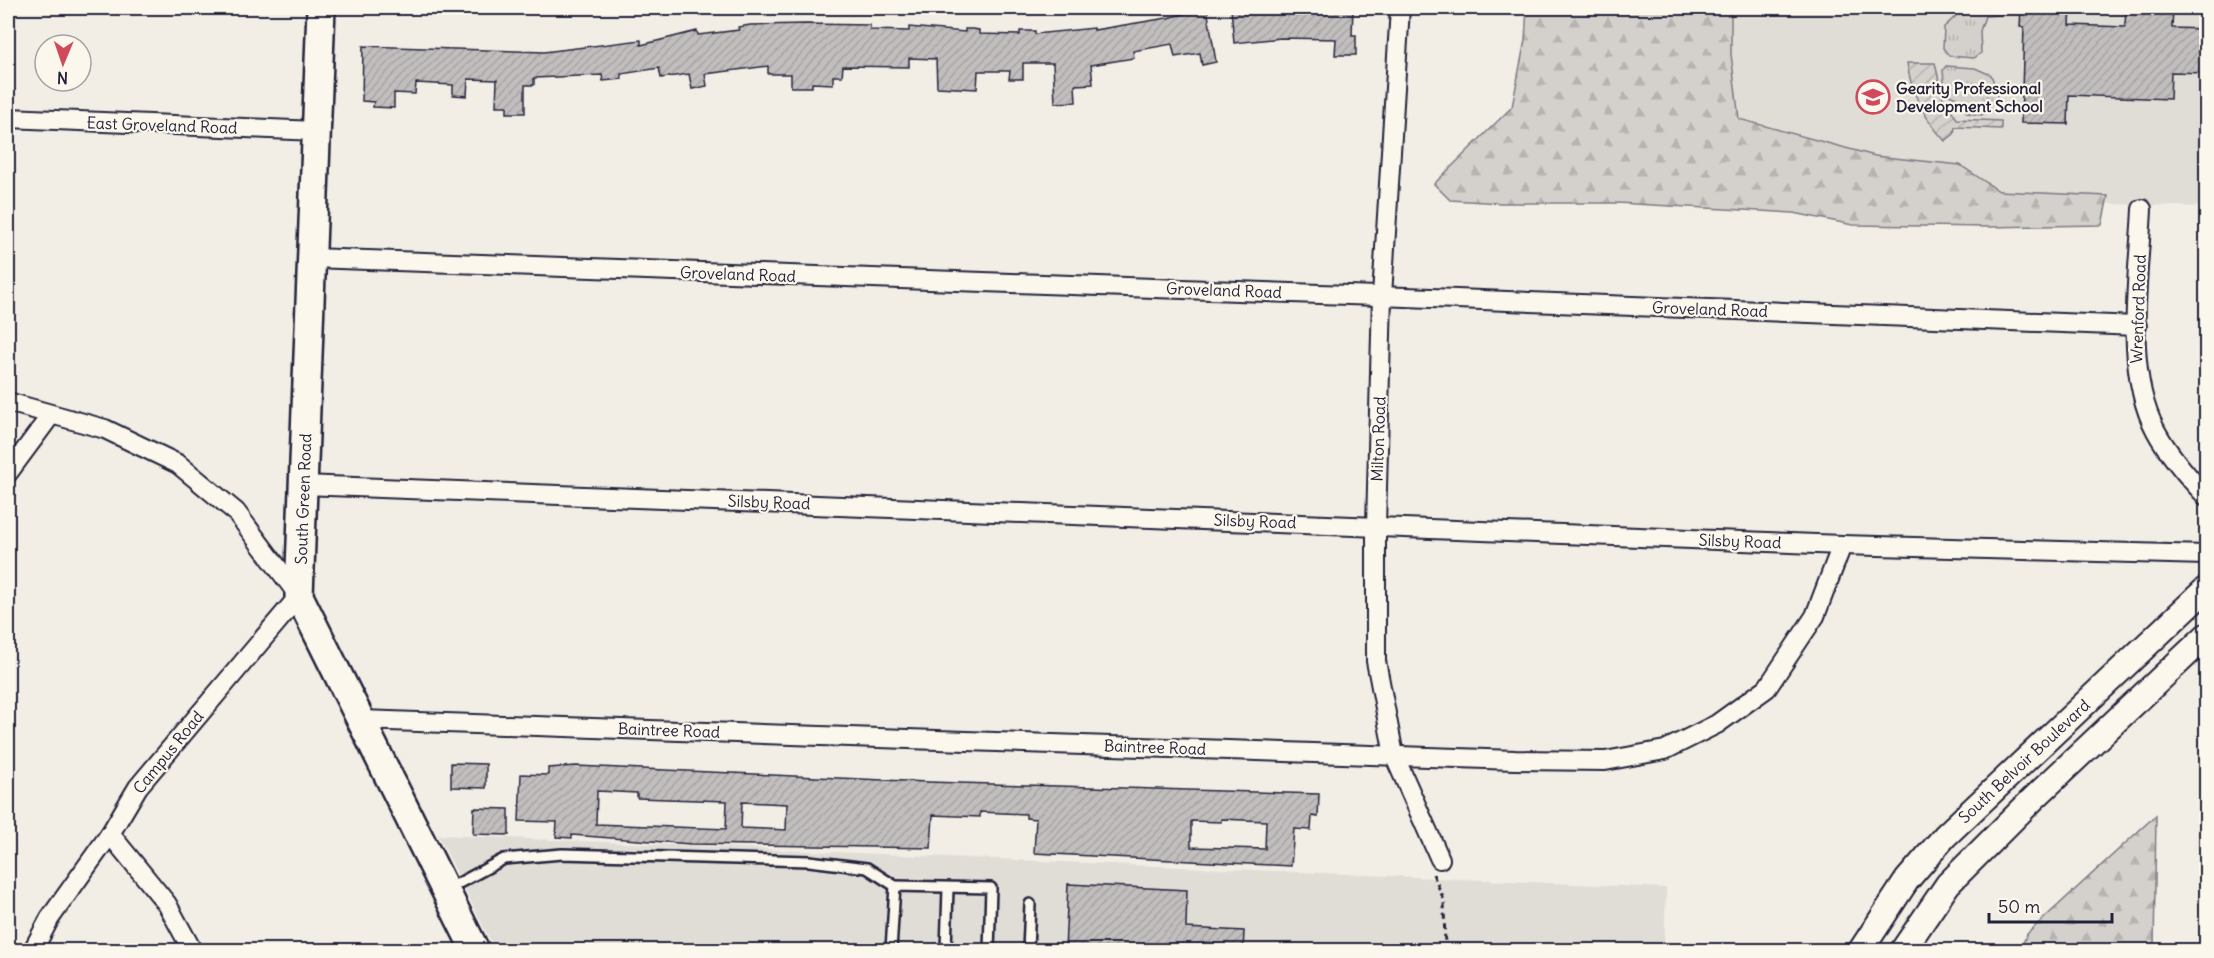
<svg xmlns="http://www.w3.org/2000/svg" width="2214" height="958" font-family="Delius,sans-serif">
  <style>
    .built { fill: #e0dcd6 }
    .forest { fill: url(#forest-firs); stroke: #7b7a84; stroke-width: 1.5 }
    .park { fill: url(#park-tufts); stroke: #7b7a84; stroke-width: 1.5 }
    .garden { fill: url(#garden-furrows); stroke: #7b7a84; stroke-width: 1.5 }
    .building { fill: url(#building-hatch); stroke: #22223b; stroke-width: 1.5; fill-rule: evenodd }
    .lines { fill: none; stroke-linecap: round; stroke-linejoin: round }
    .service-casing { stroke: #22223b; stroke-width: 14 }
    .minor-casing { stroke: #22223b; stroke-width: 22 }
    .tertiary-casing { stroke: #22223b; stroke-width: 28 }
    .secondary-casing { stroke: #22223b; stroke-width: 32 }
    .path { stroke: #22223b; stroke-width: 3; stroke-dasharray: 6 4.5; stroke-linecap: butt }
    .service { stroke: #fbf7ec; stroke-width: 9 }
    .minor { stroke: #fbf7ec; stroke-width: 18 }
    .tertiary { stroke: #fbf7ec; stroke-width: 24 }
    .secondary { stroke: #fbf7ec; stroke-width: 27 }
    .labels { text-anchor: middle; stroke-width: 4.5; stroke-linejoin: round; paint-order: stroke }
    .poi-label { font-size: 16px; font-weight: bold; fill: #22223b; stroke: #fbf7ec; text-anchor: start }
    .street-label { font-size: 16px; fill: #22223b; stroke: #fbf7ec }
  </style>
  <defs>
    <pattern id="forest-firs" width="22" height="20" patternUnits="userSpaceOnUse" patternTransform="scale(1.5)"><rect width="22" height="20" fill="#d4d1cc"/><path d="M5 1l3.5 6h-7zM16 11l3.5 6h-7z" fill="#b6b3b0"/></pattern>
    <pattern id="park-tufts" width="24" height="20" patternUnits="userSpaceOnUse" patternTransform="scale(1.5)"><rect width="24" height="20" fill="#d4d1cc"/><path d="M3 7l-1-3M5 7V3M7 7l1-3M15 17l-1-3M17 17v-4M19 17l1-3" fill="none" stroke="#b6b3b0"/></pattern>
    <pattern id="garden-furrows" width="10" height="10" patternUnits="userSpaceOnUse" patternTransform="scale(1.5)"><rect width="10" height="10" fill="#d4d1cc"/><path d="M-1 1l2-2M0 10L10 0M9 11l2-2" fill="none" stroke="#b6b3b0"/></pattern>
    <pattern id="building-hatch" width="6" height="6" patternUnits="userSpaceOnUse" patternTransform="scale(1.5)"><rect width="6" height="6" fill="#c2bebe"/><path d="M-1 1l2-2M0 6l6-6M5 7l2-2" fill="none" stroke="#a6a3a4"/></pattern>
  </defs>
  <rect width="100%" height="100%" fill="#f2eee5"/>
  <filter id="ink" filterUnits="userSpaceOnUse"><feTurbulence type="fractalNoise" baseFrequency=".0167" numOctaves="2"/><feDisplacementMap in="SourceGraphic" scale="12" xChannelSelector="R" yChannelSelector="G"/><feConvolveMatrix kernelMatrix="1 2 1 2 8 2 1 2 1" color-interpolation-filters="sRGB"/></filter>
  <g filter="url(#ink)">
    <g class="built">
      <polygon points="1548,8 2206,8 2206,207 1533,186"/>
      <polygon points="438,835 1666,888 1664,950 495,950"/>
    </g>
    <g class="forest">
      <polygon points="1527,8 1731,8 1731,54 1739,119 1875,156 1960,165 1999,191 2108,196 2102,225 1989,227 1853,225 1794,213 1617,203 1502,203 1450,200 1434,184 1512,107 1525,40"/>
      <polygon points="2156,815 2154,950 2020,950 2027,934"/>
    </g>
    <g class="park">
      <polygon points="1957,8 2005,8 2001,15 1985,16 1980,31 1981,53 1974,58 1949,56 1943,48 1944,27 1955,17"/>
      <polygon points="1946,66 1975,68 1991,75 1997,91 1996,109 1981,115 1967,113 1958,99 1945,93 1943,70"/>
    </g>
    <path class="garden" d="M1907,63H1935L1943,98L1957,119L2001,121V129L1955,127L1954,134L1945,141C1925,119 1911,93 1907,63Z"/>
    <g class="building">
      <polygon points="1207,8 1216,62 1202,65 1200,53 1175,57 1172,44 1133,51 1134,58 1091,65 1093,84 1075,85 1076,102 1055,103 1053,63 1023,63 1023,79 1009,79 1010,71 978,71 977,89 937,87 936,59 909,58 909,67 843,66 842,76 833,76 833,84 812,83 812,87 791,87 791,74 768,74 768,66 705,74 707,86 692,89 689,74 661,78 659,68 621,74 622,79 603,81 602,75 534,78 534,85 525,85 525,113 507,113 507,106 496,106 497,80 468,79 467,96 453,95 453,85 416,83 415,94 394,93 394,108 373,107 374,102 362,101 363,46 544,52 641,40 641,45 697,31 698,35 739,30 738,27 750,25 806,24 870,25 870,30 909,31 909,27 965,32 965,29 972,29 979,30 979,34 1020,35 1020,31 1035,31 1035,34 1094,28 1094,30 1167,18"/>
      <polygon points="1231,8 1353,8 1352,35 1356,35 1356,55 1335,55 1336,39 1281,38 1234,43"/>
      <polygon points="2021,8 2071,8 2070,25 2125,27 2126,8 2173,8 2172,28 2206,29 2206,73 2171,72 2170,99 2069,95 2068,124 2021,123 2024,27 2020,27"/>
      <polygon points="451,763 486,764 486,788 451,787"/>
      <path d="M576,766L928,782L1319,794L1318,817L1312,816L1311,830L1294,829L1291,866L1034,853L1036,819L1026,818V814L980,812V817L933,815L931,848L691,844L572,835V838L556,837L557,822L519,821L521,774L548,775V768ZM597,791L637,793V798L727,801L726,829L596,824ZM742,802L787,804L786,830L741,828ZM1221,819L1266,821L1265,849L1191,847V821L1221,822Z"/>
      <polygon points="474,808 509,809 509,835 473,834"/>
      <polygon points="1068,884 1187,890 1186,928 1244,931 1243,951 1065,951"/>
    </g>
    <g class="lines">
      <g class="service-casing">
        <g id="service">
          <polyline points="446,890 504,859 562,854 809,861 867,868 895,886"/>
          <polyline points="891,950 895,886 991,888 989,950"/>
          <polyline points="946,950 948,888"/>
          <polyline points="1028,950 1030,904"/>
        </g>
      </g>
      <g class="minor-casing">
        <g id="minor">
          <polyline points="1400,8 1382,296 1376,526 1376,661 1394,755 1440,859"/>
          <polyline points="8,118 316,131"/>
          <path d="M2142,209C2139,276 2123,370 2156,431C2169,455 2187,476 2206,496"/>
          <polyline points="311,258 1406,297 2137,326"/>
          <polyline points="8,402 105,429 178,464 236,512 299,596 138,787 110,834 50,918 33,950"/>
          <polyline points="8,473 51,415"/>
          <polyline points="303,485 1842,545 2206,555"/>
          <polyline points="361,720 1515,760 1605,761 1665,750 1717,724 1767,688 1815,616 1842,545"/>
          <polyline points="110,834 167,904 192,950"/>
        </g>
      </g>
      <g class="tertiary-casing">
        <g id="tertiary">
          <polyline points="1861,950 1907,880 1945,836 2206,589"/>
          <polyline points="1903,950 1948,884 2034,798 2206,636"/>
        </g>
      </g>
      <g class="secondary-casing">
        <polyline id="secondary" points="321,8 299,596 475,950"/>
      </g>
      <polyline class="path" points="1433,874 1444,900 1445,950"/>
      <use href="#service" class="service"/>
      <use href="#minor" class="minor"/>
      <use href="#tertiary" class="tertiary"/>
      <use href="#secondary" class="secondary"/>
    </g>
  </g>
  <defs>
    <g id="school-ring" transform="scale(1.725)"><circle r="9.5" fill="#fbf7ec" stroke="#d1495b" stroke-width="1.5"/><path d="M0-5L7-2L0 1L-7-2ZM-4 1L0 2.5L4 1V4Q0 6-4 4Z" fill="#d1495b"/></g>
  </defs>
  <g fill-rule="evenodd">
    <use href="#school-ring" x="1873" y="97"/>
  </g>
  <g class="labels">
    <g class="poi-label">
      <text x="1896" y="94">Gearity Professional<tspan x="1896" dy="18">Development School</tspan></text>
    </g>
    <g class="street-label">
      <text transform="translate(162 125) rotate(2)" y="6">East Groveland Road</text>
      <text transform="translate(738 274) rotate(2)" y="6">Groveland Road</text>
      <text transform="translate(1224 290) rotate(2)" y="6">Groveland Road</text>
      <text transform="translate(1710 309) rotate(2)" y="6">Groveland Road</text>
      <text transform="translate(2138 309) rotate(-88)" y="6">Wrenford Road</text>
      <text transform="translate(1378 439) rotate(-88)" y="6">Milton Road</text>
      <text transform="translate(303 499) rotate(-88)" y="6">South Green Road</text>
      <text transform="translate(769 502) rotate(2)" y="6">Silsby Road</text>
      <text transform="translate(1255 521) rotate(2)" y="6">Silsby Road</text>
      <text transform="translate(1740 541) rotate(2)" y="6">Silsby Road</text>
      <text transform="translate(669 730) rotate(2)" y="6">Baintree Road</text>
      <text transform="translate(1155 747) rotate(2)" y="6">Baintree Road</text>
      <text transform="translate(168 752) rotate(-51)" y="6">Campus Road</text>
      <text transform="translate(2024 761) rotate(-43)" y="6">South Belvoir Boulevard</text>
    </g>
  </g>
  <rect width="2214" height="958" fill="none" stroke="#fbf7ec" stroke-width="30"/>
  <rect x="15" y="15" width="2184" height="928" fill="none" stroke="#22223b" stroke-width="2" filter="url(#ink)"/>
  <g transform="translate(63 63) rotate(182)"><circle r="28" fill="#fbf7ec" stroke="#a4a2a5" stroke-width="1.5"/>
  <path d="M0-4.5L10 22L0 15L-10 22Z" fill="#d1495b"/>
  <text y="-9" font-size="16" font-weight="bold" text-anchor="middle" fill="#22223b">N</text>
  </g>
  <path d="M1989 913v9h123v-9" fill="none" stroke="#22223b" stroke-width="3"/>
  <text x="1998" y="913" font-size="18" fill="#22223b" stroke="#fbf7ec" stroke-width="4.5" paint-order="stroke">50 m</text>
</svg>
